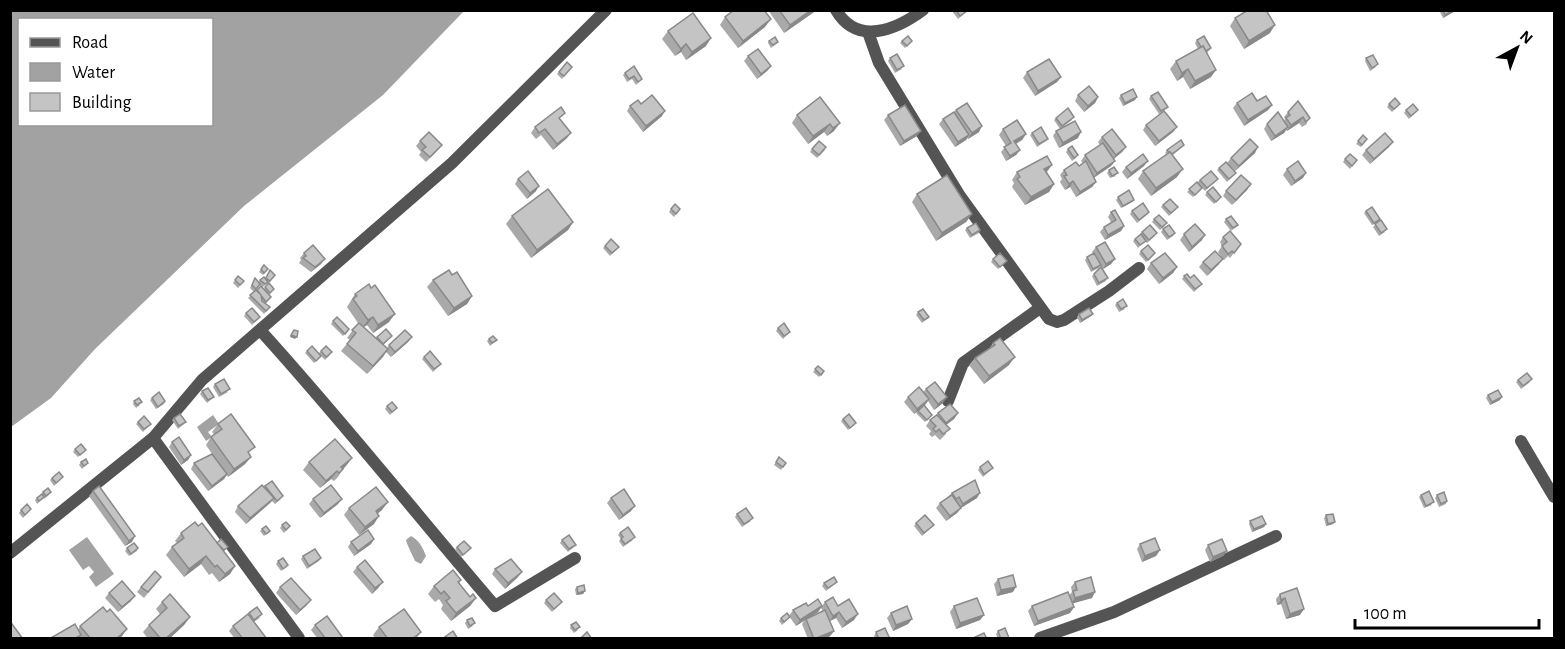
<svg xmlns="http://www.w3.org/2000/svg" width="1565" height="649" font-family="'Alegreya Sans',sans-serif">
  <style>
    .water { fill: #a2a2a2; fill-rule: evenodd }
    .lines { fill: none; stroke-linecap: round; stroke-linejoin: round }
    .minor { stroke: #545454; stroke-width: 12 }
    .wall { fill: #a9a9a9; fill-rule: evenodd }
    .shaded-wall { fill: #898989 }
    .building { fill: #c4c4c4; stroke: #898989; stroke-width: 1.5 }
  </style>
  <rect width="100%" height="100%" fill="#fff"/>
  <g class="water">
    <path d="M11,10H464V11L383,95L244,206L95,349L51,398L11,427ZM20,20H212V124H20Z"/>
    <polygon points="213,415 219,424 208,432 212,437 206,441 197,427"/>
    <path d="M411,536C419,540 423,548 426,556L421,564L415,561C413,556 407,545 406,540Z"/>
    <polygon points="87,537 114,574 96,587 89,577 94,572 89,566 83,570 69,550"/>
  </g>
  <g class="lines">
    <g class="minor">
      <path d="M836,10C857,46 896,30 923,10"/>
      <polyline points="868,32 879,63 960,196 1049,319 1057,322 1064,320 1109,291 1139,268"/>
      <path d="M260,330C341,419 416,514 495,606L575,558"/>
      <polyline points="948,401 963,363 1040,308"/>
      <polyline points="153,438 299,638"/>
      <polyline points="1521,441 1554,497"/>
      <polyline points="10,553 153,438 202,380 452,163 606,10"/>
      <polyline points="1040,638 1114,612 1276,536"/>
    </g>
  </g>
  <g class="wall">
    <polygon points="768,10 817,10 784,33"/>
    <polygon points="969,10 958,19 952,11 953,10"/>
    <polygon points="1439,10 1457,10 1443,18"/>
    <polygon points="725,17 765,27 738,48 720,25"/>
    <polygon points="1235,18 1270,33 1244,49 1230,26"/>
    <polygon points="668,31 706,46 686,60 681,52 675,56 662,39"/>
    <polygon points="1197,40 1211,48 1207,53 1211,77 1190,89 1183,77 1177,81 1170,69 1176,61 1198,49 1195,43"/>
    <polygon points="769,41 778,42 776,44 771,48 768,43"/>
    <polygon points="902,41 910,43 905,48 900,43"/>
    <polygon points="748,56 771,66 767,71 757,79 744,61"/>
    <polygon points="890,58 902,69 895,73 888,61"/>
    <polygon points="1366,58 1376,67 1370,71 1365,61"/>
    <polygon points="567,62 572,67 562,79 557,74"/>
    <polygon points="1027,72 1061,77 1057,82 1035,96 1023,78"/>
    <polygon points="625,73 642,79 636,85 632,79 627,82 623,75"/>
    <polygon points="1078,95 1098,97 1095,103 1084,112 1075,101"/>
    <polygon points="1121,95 1135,100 1123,106 1119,98"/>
    <polygon points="1151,96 1168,107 1166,109 1159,114 1149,99"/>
    <polygon points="820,97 834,131 827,136 824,132 808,144 792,123 797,115"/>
    <polygon points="1257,101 1272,105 1268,110 1244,126 1233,108 1237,103"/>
    <polygon points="1298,101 1307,124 1302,127 1299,123 1287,131 1286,130 1284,133 1271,141 1264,129 1267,124 1284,121 1285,119 1284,117 1288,112"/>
    <polygon points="641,104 662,116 643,132 627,111 630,106"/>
    <polygon points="1389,104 1398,106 1392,112 1387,107"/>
    <polygon points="956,110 979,132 968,139 967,138 966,140 955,147 939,124 943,119 954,112"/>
    <polygon points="1406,110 1418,110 1409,119 1404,113"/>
    <polygon points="888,115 917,136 900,146 884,120"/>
    <polygon points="1056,118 1072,120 1060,129 1054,120"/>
    <polygon points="562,119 560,120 567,138 553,150 541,135 536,139 531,133 535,127"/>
    <polygon points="1146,125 1177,127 1173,132 1155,146 1143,130"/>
    <polygon points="1003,129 1026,134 1022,140 1016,144 1020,150 1016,155 1006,161 1001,152 1006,146 999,135"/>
    <polygon points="1056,131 1078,138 1059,148 1053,136"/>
    <polygon points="1032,133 1046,141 1037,147 1030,135"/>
    <polygon points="1363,135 1367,139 1361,147 1356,144"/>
    <polygon points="1102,137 1126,147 1122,152 1114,159 1115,161 1111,166 1094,178 1096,182 1092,187 1076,197 1070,187 1065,190 1060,182 1062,179 1060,175 1064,170 1079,166 1083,163 1081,161 1085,155 1100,145 1098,142"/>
    <polygon points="420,141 442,145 438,150 426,162 419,155 421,152 416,146"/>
    <polygon points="1184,145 1182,147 1173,155 1177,177 1151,196 1138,179 1143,171 1167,154 1165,153 1167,150"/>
    <polygon points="1389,147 1370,164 1362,155 1366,150"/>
    <polygon points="812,149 825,150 817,158 810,152"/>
    <polygon points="1068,149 1076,158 1072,161 1066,152"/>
    <polygon points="1255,153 1235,171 1227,163 1231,158"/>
    <polygon points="1345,159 1357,160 1350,169 1343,162"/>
    <polygon points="1144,166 1127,179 1122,172 1126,167"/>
    <polygon points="1219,168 1236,173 1227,182 1217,170"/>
    <polygon points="1287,169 1303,178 1291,186 1283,175"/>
    <polygon points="1109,170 1116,176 1110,178 1107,173"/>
    <polygon points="1017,172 1047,172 1054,184 1049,192 1025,205 1012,187 1014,183 1012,180"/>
    <polygon points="518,179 536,191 527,199 515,184"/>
    <polygon points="1200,180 1216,181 1205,191 1202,188 1193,197 1187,192"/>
    <polygon points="1251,184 1247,190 1232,205 1223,196 1226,191"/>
    <polygon points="1207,192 1221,197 1214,204 1205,195"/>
    <polygon points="917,194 972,214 966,222 936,241 912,202"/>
    <polygon points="1118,197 1134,200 1132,202 1121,208 1116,200"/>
    <polygon points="1163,205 1178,207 1169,216 1161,207"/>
    <polygon points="671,209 680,209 674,217 669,212"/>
    <polygon points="1132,211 1148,214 1137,223 1130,214"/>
    <polygon points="1366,211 1380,219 1378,221 1385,232 1379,236 1373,227 1377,223 1372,225 1364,213"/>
    <polygon points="1111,212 1124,226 1121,231 1105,240 1100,232 1104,227 1111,222 1108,217"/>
    <polygon points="512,216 573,222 568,230 531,258 506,224"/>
    <polygon points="1154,219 1165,226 1160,230 1152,222"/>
    <polygon points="1226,219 1236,227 1231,231 1224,222"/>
    <polygon points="967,228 980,230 979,233 970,238 965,230"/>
    <polygon points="1163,229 1175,233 1173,236 1167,240 1161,232"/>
    <polygon points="1142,232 1155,236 1147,243 1145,241 1138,248 1133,241"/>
    <polygon points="1184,234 1202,240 1189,252 1180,240"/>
    <polygon points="1223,237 1241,244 1230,258 1228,256 1224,260 1218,252 1222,246 1220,242"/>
    <polygon points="605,246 619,247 610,256 603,248"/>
    <polygon points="1096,247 1115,259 1111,264 1103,269 1106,281 1097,286 1092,276 1101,267 1100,266 1099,268 1091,272 1085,260 1087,257 1093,254 1092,252"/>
    <polygon points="1141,251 1155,253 1146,262 1139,254"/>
    <polygon points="304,253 321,264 311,272 299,263 301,260 300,258"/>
    <polygon points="993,259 1005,263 998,269 991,262"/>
    <polygon points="1203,262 1219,264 1207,276 1199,267"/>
    <polygon points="1151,263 1177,267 1173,273 1159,284 1147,269"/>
    <polygon points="261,269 266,271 263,275 259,272"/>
    <path d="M270,270L275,275L268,284L274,289L269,295L271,297L265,304L270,307L264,314L248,298L254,292L250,288L255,278L258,282L260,280L265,278ZM267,283L268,284L264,289L261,286L256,291V290L260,285L263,287Z"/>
    <polygon points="452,275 472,296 467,304 448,316 427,287 433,280"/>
    <polygon points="238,276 244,281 238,288 233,283"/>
    <polygon points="1184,276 1190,278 1202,284 1194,292 1182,279"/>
    <polygon points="355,294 389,322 373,333 367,325 364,327 376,338 377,337 390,338 383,345 387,348 389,345 412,337 408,342 391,357 386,352 367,374 341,351 350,340 347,338 358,323 347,307"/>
    <polygon points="1117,303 1125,309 1119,312 1115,305"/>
    <polygon points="918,312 929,317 927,319 922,323 916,315"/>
    <polygon points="246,313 260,317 252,325 244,316"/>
    <polygon points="1079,314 1093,314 1091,316 1080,323 1077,317"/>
    <polygon points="333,321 349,329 343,336 331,324"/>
    <polygon points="778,328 790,332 783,339 776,331"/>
    <polygon points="489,339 497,340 490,346 487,341"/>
    <polygon points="993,343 1009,365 984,384 969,365 975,358 989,349"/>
    <polygon points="307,351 319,353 321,351 330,355 325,360 321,356 314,363 305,353"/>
    <polygon points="424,357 439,366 433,372 422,359"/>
    <polygon points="818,366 824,371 819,377 813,372"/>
    <polygon points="1518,380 1530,382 1521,389 1516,382"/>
    <polygon points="215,384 228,392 219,397 213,387"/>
    <polygon points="926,389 943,403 934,410 928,401 924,406 932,415 925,422 916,413 923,407 914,414 904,402 908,397 923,392"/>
    <polygon points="202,391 214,397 212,399 207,403 200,394"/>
    <polygon points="1488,395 1500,400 1490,405 1486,398"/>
    <polygon points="152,398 165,401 164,404 156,409 150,400"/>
    <polygon points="134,401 140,405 136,408 133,404"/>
    <polygon points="387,406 395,410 390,415 385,409"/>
    <polygon points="938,413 958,413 954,419 946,425 946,434 940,440 935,435 932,437 929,434 931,431 926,426 930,420"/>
    <polygon points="174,418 184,424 178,429 172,420"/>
    <polygon points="843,419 854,425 848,430 841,421"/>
    <polygon points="138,422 149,426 143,432 136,424"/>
    <polygon points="218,424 251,457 245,464 228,477 227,475 224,479 208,491 191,469 194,463 212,454 206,445 211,437 215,435 212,432"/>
    <polygon points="172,442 191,455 188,460 181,465 169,447"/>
    <polygon points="75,449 84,452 78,457 73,452"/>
    <polygon points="779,457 786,463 781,470 774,465"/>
    <polygon points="352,458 343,469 338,477 334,481 331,479 320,488 303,470 309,462"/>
    <polygon points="81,462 88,463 82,469 79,465"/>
    <polygon points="980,467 991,470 983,477 978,470"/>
    <polygon points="63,477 54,486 50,480 52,478"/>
    <polygon points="265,486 281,499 275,504 272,501 270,503 246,524 235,512 238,506"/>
    <polygon points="93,491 132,542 125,546 89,496"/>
    <polygon points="43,492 49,495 44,499 44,498 37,504 35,500"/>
    <polygon points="952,493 977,498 961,508 957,513 946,521 936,508 940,503"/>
    <polygon points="1421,495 1432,505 1424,508 1419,497"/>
    <polygon points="1437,495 1447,501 1446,504 1439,507 1435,498"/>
    <polygon points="611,498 631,511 619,520 607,503"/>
    <polygon points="313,499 338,504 320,518 309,504"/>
    <polygon points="349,508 382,510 377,514 374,524 359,535 344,515"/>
    <polygon points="31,509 23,518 19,513 21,510"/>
    <polygon points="737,514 751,521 742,527 735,517"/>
    <polygon points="1326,515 1333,524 1326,526 1324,518"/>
    <polygon points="1250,521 1266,524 1264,527 1252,532 1249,524"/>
    <polygon points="916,523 934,525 922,536 914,526"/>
    <polygon points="282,525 290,526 284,533 280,528"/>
    <polygon points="198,526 217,542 228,547 224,551 235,566 230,574 219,582 212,573 209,575 201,564 184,577 166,555 172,547 177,543 175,541 181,533"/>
    <polygon points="262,529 270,531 264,536 260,531"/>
    <polygon points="620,533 633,540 623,547 619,541 621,539 618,535"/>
    <polygon points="374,539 371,544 354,556 348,547 351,542"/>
    <polygon points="562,540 574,547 568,552 560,543"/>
    <polygon points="1140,544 1160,550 1156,556 1142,562 1137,549"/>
    <polygon points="1208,545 1227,551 1223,556 1210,562 1205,550"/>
    <polygon points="457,547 471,548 461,557 455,550"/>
    <polygon points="127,548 138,548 137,551 129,556 125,551"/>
    <polygon points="303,556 321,558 319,561 307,569 301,559"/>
    <polygon points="278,561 288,565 281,571 276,564"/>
    <polygon points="357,567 379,587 372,594 353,572"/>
    <polygon points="495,569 518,577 505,589 492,574"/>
    <polygon points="998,579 1013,592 997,596 994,584"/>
    <polygon points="461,580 459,583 470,597 476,598 470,606 451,621 441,609 443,605 439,599 435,602 428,594 434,586"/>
    <polygon points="157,582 144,598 137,592 141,587"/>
    <polygon points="1075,582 1092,598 1072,603 1074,607 1070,613 1034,626 1028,611 1032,606 1069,596 1072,592 1071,587"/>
    <polygon points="824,583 835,584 826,591 822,586"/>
    <polygon points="280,587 307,605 296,615 276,593"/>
    <polygon points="577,587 585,591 583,594 576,595 575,589"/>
    <polygon points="1297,588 1300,615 1286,619 1281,604 1277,605 1276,599 1280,594"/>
    <polygon points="109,593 131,601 118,612 105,598"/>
    <polygon points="546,600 562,602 552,612 544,603"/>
    <polygon points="162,602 190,617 184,625 169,639 148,639 143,632 149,625 160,614 156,609"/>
    <path d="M825,602L838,606L854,620L842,628L836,618L830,621L834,631L830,636L825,639H808L802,624L804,621L796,626L789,616L793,610L808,606H822ZM821,608L823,611L810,617L818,612Z"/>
    <polygon points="954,606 984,615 980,620 956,629 950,612"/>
    <polygon points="891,613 912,619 908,624 893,631 887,618"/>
    <polygon points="261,617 254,622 267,639 235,639 229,631 233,626"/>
    <polygon points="790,617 782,625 779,621 781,618"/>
    <polygon points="467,620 473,626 468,629 465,623"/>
    <polygon points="315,625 343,639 318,639 311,630"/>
    <polygon points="571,625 578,630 574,633 570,628"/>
    <polygon points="80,626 121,637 120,639 79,639 78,630"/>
    <polygon points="379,627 421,632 416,639 376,639 373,635"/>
    <polygon points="998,631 1008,639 998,639 996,634"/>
    <polygon points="876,632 890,639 873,639"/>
  </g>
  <g class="shaded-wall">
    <polygon points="811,10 817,10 784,33 790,25"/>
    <polygon points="1454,10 1457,10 1443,18 1445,15"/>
    <polygon points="771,19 765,27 738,48 743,41"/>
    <polygon points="1275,25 1270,33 1244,49 1249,41"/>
    <polygon points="711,38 706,46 686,60 692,52"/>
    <polygon points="686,44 681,52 675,56 681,49"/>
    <polygon points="771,66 767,71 757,79 761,74"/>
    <polygon points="1188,69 1183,77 1177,81 1182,73"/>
    <polygon points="1216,70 1211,77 1190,89 1195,81"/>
    <polygon points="1061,77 1057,82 1035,96 1038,91"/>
    <polygon points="1098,97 1095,103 1084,112 1088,106"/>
    <polygon points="1137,97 1135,100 1123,106 1125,103"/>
    <polygon points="1272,105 1268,110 1244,126 1248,120"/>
    <polygon points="665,111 662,116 643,132 646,126"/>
    <polygon points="1303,117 1299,123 1287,131 1291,125"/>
    <polygon points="840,123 834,131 827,136 833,128"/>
    <polygon points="830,124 824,132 808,144 813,136"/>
    <polygon points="982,126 979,132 968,139 972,133"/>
    <polygon points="1177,127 1173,132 1155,146 1159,141"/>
    <polygon points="1288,127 1284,133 1271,141 1275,136"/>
    <polygon points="921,131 917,136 900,146 904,141"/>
    <polygon points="1081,132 1078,138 1059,148 1063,143"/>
    <polygon points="571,133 567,138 553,150 557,144"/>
    <polygon points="1026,134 1022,140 1010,147 1014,141"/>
    <polygon points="969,135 966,140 955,147 958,142"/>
    <polygon points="1393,142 1389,147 1370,164 1374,159"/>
    <polygon points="1126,147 1122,152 1112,160 1116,155"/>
    <polygon points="1258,147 1255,153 1235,171 1239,166"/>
    <polygon points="1020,150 1016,155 1006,161 1010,156"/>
    <polygon points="1115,161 1111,166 1093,178 1097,173"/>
    <polygon points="1148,161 1144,166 1127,179 1131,173"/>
    <polygon points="1052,165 1046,173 1044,169"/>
    <polygon points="1183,169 1177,177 1151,196 1156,188"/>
    <polygon points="1306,173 1303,178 1291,186 1295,181"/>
    <polygon points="1073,181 1070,187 1065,190 1069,184"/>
    <polygon points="1096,182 1092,187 1076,197 1080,192"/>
    <polygon points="1054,184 1049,192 1025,205 1031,197"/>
    <polygon points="1251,184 1247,190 1232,205 1236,200"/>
    <polygon points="539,186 536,191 527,199 530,193"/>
    <polygon points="1134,200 1132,202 1121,208 1123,206"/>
    <polygon points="972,214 966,222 936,241 942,233"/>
    <polygon points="573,222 568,230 531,258 537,250"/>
    <polygon points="1124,226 1121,231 1105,240 1108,235"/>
    <polygon points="1205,235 1202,240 1189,252 1192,247"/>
    <polygon points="325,259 321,264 311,272 315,267"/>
    <polygon points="1115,259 1111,264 1103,269 1106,264"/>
    <polygon points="1223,259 1219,264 1207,276 1211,270"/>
    <polygon points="1177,267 1173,273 1159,284 1163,278"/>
    <polygon points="472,296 467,304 448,316 454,308"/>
    <polygon points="395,314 389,322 373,333 378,325"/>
    <polygon points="1093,314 1091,316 1080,323 1082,320"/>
    <polygon points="373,317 367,325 362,328 368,320"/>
    <polygon points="291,335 297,337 295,339 290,337"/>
    <polygon points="412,337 408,342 391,357 395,352"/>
    <polygon points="388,349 383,357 367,374 373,366"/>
    <polygon points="1015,357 1009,365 984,384 989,376"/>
    <polygon points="947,397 943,403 934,410 938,404"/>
    <polygon points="1502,397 1500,400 1490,405 1492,402"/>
    <polygon points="929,399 925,405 914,414 917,409"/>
    <polygon points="958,413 954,419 942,428 946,423"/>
    <polygon points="191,455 188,460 181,465 184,460"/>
    <polygon points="251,457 245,464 228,477 234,469"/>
    <polygon points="352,458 346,466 339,473 341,467"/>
    <polygon points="337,471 331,479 320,488 326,481"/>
    <polygon points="227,474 224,479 208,491 212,486"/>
    <polygon points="980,493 977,498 959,509 963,504"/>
    <polygon points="274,498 270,503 246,524 250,518"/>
    <polygon points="342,499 338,504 320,518 324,513"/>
    <polygon points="388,502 382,510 370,519 376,511"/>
    <polygon points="635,506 631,511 619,520 623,515"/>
    <polygon points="961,508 957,513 946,521 950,516"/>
    <polygon points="379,516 374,524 359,535 365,527"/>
    <polygon points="1335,522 1333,524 1326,526 1328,524"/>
    <polygon points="1266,524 1264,527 1252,532 1254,529"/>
    <polygon points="135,536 132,542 125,546 129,541"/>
    <polygon points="374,539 371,544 354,556 358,551"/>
    <polygon points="1160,550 1156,556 1142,562 1145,556"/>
    <polygon points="1227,551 1223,556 1210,562 1213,557"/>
    <polygon points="206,556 201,564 184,577 189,569"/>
    <polygon points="235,566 230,574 219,582 225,574"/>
    <polygon points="522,572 518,577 505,589 508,583"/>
    <polygon points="383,582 379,587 372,594 375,588"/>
    <polygon points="1016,587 1013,592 997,596 1001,590"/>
    <polygon points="585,591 583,594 576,595 578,593"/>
    <polygon points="1095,592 1092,598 1071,604 1075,598"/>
    <polygon points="135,596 131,601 118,612 122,607"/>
    <polygon points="476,598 470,606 451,621 456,613"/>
    <polygon points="1285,598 1281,604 1277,605 1281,600"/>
    <polygon points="311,600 307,605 296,615 300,610"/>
    <polygon points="822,606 818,612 806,619 796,626 800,620"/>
    <polygon points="1074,607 1070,613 1034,626 1038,621"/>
    <polygon points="1304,609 1300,615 1286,619 1290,614"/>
    <polygon points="839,612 836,618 830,621 833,616"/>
    <polygon points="858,614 854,620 842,628 846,622"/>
    <polygon points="984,615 980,620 956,629 960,623"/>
    <polygon points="190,617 184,625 169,639 165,639"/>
    <polygon points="912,619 908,624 893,631 896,625"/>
    <polygon points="127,629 120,639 116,639"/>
    <polygon points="834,631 830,636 825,639 816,639"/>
  </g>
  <g class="building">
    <polygon points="734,10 764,10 771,19 743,41 725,17"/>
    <polygon points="779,10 811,10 790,25"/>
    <polygon points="956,10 968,10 960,16"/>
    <polygon points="1248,10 1266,10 1275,25 1249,41 1235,18"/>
    <polygon points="1443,10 1454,10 1445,15"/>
    <polygon points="693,13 711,38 692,52 686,44 681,49 668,31"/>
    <polygon points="908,36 912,41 907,46 902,41"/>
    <polygon points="1204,36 1211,48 1206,51 1203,46 1201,47 1197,40"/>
    <polygon points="775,37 778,42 773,45 769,41"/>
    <polygon points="1203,46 1216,70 1195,81 1188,69 1182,73 1176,61"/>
    <polygon points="758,49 771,66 761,74 748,56"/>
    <polygon points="897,54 904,66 897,70 890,58"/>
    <polygon points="1373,55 1378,64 1372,68 1366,58"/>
    <polygon points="1049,59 1061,77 1038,91 1027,72"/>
    <polygon points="567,62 572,67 564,76 559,72"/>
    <polygon points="634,66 642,79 638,82 634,76 629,79 625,73"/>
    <polygon points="1089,86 1098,97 1088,106 1078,95"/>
    <polygon points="1133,89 1137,97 1125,103 1121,95"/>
    <polygon points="1158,92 1168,107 1161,111 1151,96"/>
    <polygon points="1252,93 1257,101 1266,96 1272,105 1248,120 1237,103"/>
    <polygon points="652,95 665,111 646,126 630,106 638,100 641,104"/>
    <polygon points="820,97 840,123 833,128 830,124 813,136 797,115"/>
    <polygon points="1395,98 1400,104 1394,109 1389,104"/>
    <polygon points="1298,101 1310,118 1306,122 1303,117 1291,125 1286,118 1290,115 1288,112"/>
    <polygon points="967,103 982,126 972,133 956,110"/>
    <polygon points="1413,104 1418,110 1411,116 1406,110"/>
    <polygon points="905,105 921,131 904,141 888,115"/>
    <polygon points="561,107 565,113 559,118 571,133 557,144 545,129 539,133 535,127"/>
    <polygon points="1068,108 1074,117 1062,126 1056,118"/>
    <polygon points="1164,111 1177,127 1159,141 1146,125"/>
    <polygon points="954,112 969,135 958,142 943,119"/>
    <polygon points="1278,112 1288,127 1275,136 1267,124"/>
    <polygon points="1017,120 1026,134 1014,141 1020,150 1010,156 1004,147 1011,143 1003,129"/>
    <polygon points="1075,121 1081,132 1063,143 1056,131"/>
    <polygon points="1041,127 1048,139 1039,144 1032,133"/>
    <polygon points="1112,129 1126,147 1116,155 1102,137"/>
    <polygon points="429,132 442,145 430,157 422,150 426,147 420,141"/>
    <polygon points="1385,133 1393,142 1374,159 1366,150"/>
    <polygon points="1363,135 1367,139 1362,145 1358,141"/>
    <polygon points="1250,139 1258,147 1239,166 1231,158"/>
    <polygon points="1181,140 1184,145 1172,154 1170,152 1169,152 1167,150"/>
    <polygon points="819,141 826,147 819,155 812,149"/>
    <polygon points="1103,143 1115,161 1097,173 1085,155"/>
    <polygon points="1072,146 1078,155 1074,158 1068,149"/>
    <polygon points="1170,152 1183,169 1156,188 1143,171"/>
    <polygon points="1143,154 1148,161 1131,173 1126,167"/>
    <polygon points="1350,154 1357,160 1352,166 1345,159"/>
    <polygon points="1047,156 1052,165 1044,169 1054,184 1031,197 1017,179 1020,177 1017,172"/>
    <polygon points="1086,161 1096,182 1080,192 1073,181 1069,184 1064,176 1067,175 1064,170 1076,162 1079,166"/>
    <polygon points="1298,161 1306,173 1295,181 1287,169"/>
    <polygon points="1226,162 1236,173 1229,179 1219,168"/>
    <polygon points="1114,167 1118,173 1112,176 1109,170"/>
    <polygon points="528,171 539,186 530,193 518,179"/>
    <polygon points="1211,171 1218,179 1207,188 1200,180"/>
    <polygon points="947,175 972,214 942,233 917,194"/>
    <polygon points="1241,175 1251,184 1236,200 1226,191"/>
    <polygon points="1197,182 1202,188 1195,195 1189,189"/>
    <polygon points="1213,187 1221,197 1216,202 1207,192"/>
    <polygon points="548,189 573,222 537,250 512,216"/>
    <polygon points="1129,190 1134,200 1123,206 1118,197"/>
    <polygon points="1170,199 1178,207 1171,213 1163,205"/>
    <polygon points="1143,203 1149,212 1139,220 1132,211"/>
    <polygon points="675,204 680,209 676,214 671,209"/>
    <polygon points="1372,207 1380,219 1374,223 1366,211"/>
    <polygon points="1115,210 1124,226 1108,235 1104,227 1116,220 1111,212"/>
    <polygon points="1159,215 1167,223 1162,227 1154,219"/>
    <polygon points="1231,216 1238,225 1233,228 1226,219"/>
    <polygon points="1381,220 1387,229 1381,233 1375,224"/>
    <polygon points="976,223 980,230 972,235 967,228"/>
    <polygon points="1195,224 1205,235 1192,247 1184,234"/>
    <polygon points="1150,225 1157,233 1149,240 1142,232"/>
    <polygon points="1169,225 1175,233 1169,237 1163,229"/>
    <polygon points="1230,231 1241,244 1234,253 1232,251 1228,254 1222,246 1227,242 1223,237"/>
    <polygon points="1141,234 1146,241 1140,245 1135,239"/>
    <polygon points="611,239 619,247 612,253 605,246"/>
    <polygon points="1105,242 1115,259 1106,264 1096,247"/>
    <polygon points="313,245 325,259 315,267 303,258 306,256 304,253"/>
    <polygon points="1148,245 1155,253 1148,260 1141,251"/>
    <polygon points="1215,251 1223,259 1211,270 1203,262"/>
    <polygon points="1000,253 1007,261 1000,267 993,259"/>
    <polygon points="1094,253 1101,265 1093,269 1087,257"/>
    <polygon points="1165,253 1177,267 1163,278 1151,263"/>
    <polygon points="264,265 268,269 264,273 261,269"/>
    <polygon points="1101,267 1108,278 1099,283 1094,274"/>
    <polygon points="270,270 275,275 270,281 266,278"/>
    <polygon points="449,270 452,275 457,272 472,296 454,308 433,280"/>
    <polygon points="1187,274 1190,278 1194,275 1202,284 1195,289 1184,276"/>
    <polygon points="238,276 244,281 240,285 235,280"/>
    <polygon points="264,277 268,282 265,284 260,280"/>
    <polygon points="255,278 260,284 256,289 252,285"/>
    <polygon points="269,283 274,289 270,293 265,287"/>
    <polygon points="369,284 371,288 375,285 395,314 378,325 373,317 368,320 353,299 357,296 355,294"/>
    <polygon points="261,286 271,297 266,302 257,290"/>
    <polygon points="256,290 261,295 262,301 270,307 266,311 250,295"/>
    <polygon points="1123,299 1127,306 1121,309 1117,303"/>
    <polygon points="252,308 260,317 254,322 246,313"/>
    <polygon points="1089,308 1093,314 1082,320 1079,314"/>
    <polygon points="923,309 929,317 924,320 918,312"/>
    <polygon points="337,317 349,329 345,334 333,321"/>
    <polygon points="359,323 388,349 373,366 347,344 356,333 352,330"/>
    <polygon points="784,323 790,332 784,336 778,328"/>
    <polygon points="386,329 392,336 383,344 377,337"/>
    <polygon points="294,330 298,331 297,337 291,335"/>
    <polygon points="405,330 412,337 395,352 389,345"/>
    <polygon points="493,336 497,340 492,343 489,339"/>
    <polygon points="1000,338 1015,357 989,376 975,358 995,345 993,343"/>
    <polygon points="312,346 321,356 316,361 307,351"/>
    <polygon points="326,346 332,352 326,357 321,351"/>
    <polygon points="430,351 441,364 434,369 424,357"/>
    <polygon points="818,366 824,371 821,375 815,369"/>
    <polygon points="1527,373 1532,379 1523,386 1518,380"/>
    <polygon points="224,379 230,389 221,394 215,384"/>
    <polygon points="935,382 947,397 938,404 926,389"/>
    <polygon points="919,387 929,399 917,409 908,397"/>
    <polygon points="208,388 214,397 208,400 202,391"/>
    <polygon points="1498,390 1502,397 1492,402 1488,395"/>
    <polygon points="159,392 165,401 158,407 152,398"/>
    <polygon points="139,398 142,402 137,405 134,401"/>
    <polygon points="392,402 397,408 392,412 387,406"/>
    <polygon points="950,404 958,413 946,423 938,413"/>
    <polygon points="924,405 932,415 927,420 918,411"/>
    <polygon points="180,414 186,422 179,426 174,418"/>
    <polygon points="231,414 255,447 248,452 251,457 234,469 211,437 222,429 218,424"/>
    <polygon points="849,414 856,423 850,428 843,419"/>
    <polygon points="937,415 950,429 943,434 939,429 936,432 933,429 936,426 930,420"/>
    <polygon points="144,416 151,424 144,429 138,422"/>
    <polygon points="179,437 191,455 184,460 172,442"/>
    <polygon points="335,439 352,458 341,467 343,469 339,473 337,471 326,481 309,462"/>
    <polygon points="81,444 86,450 80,455 75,449"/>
    <polygon points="212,454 227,474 212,486 194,463"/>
    <polygon points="779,457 786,463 783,467 776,462"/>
    <polygon points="86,459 88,463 84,466 81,462"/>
    <polygon points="988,461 993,468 984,474 980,467"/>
    <polygon points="59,472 63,477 56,483 52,478"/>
    <polygon points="975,480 980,493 963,504 959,497 956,499 952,493"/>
    <polygon points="272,481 283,496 277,501 265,486"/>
    <polygon points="262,485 274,498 250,518 238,506"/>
    <polygon points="331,485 342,499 324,513 313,499"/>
    <polygon points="99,486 135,536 129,541 93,491"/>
    <polygon points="376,487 388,502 376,511 379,516 365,527 349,508"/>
    <polygon points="48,488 51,492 46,496 43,492"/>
    <polygon points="624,489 635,506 623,515 611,498"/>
    <polygon points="1429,491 1434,502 1426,506 1421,495"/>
    <polygon points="1444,492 1447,501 1441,504 1437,495"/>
    <polygon points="42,494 44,497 39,501 37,498"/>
    <polygon points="952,495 961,508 950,516 940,503"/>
    <polygon points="27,504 31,509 25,515 21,510"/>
    <polygon points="746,508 753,518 744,524 737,514"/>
    <polygon points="1333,514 1335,522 1328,524 1326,515"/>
    <polygon points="925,515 934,525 924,533 916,523"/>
    <polygon points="1262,516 1266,524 1254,529 1250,521"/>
    <polygon points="195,522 198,526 202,523 235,566 225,574 217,565 215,567 206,556 189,569 172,547 184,538 181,533"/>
    <polygon points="286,522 290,526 286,530 282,525"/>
    <polygon points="266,526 270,531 266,534 262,529"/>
    <polygon points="628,527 635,537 625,544 621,539 623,537 620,533"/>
    <polygon points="368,530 374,539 358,551 351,542"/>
    <polygon points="569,535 576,545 569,549 562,540"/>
    <polygon points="1155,538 1160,550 1145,556 1140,544"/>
    <polygon points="221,539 228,547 224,550 217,543"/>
    <polygon points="1222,539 1227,551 1213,557 1208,545"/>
    <polygon points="464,541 471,548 463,555 457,547"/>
    <polygon points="134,543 138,548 131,554 127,548"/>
    <polygon points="315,549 321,558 309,566 303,556"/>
    <polygon points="283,558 288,565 283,569 278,561"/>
    <polygon points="511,559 522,572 508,583 495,569"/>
    <polygon points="365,560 383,582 375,588 357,567"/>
    <polygon points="453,570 461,580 458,582 470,597 473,594 476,598 456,613 446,601 450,598 444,591 441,594 434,586"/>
    <polygon points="155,571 161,577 148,592 141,587"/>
    <polygon points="1013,575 1016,587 1001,590 998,579"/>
    <polygon points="834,577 837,582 828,588 824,583"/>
    <polygon points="1091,577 1095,592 1075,598 1073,591 1077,590 1075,582"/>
    <polygon points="291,578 311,600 300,610 280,587"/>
    <polygon points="122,581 135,596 122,607 109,593"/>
    <polygon points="584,585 585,591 578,593 577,587"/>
    <polygon points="1297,588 1304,609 1290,614 1285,598 1281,600 1280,594"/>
    <polygon points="1068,592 1074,607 1038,621 1032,606"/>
    <polygon points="554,593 562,602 554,609 546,600"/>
    <polygon points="170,594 190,617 165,639 161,639 149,625 167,608 162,602"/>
    <polygon points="833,597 838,606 849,599 858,614 846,622 839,612 833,616 825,602"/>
    <polygon points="977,598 984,615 960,623 954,606"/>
    <polygon points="818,599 822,606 800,620 793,610 806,603 808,606"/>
    <polygon points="907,606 912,619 896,625 891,613"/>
    <polygon points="103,607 107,612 110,609 127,629 116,639 91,639 80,626"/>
    <polygon points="257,607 262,614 254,620 249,613"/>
    <polygon points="404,609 421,632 412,639 388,639 379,627"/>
    <polygon points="825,610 834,631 814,639 806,619"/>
    <polygon points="787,613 790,617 784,622 781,618"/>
    <polygon points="248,614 267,639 243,639 233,626"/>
    <polygon points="327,616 343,638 343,639 326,639 315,625"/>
    <polygon points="472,618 475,623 470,626 467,620"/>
    <polygon points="576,622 580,627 575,630 571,625"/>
    <polygon points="12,624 23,639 10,639 10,625"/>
    <polygon points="75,624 81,635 74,639 49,639"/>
    <polygon points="885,628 890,639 879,639 876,632"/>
    <polygon points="1005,628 1009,638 1001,639 998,631"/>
    <polygon points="453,631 458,639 442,639"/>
    <polygon points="587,632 592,639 580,639"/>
    <polygon points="984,633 987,639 971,639"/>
  </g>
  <rect width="1565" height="649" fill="none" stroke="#000000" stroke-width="24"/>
  <rect x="18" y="18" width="195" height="108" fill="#ffffff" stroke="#999999" stroke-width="1.5"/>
  <rect x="30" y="38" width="30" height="9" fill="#545454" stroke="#999999" stroke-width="1.5"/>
  <text x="72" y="48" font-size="18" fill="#000000">Road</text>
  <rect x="30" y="63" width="30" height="18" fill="#a2a2a2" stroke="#999999" stroke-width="1.5"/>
  <text x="72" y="78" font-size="18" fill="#000000">Water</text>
  <rect x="30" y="93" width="30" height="18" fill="#c4c4c4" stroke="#999999" stroke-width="1.5"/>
  <text x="72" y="108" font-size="18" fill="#000000">Building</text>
  <g transform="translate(1517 48) rotate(41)" stroke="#ffffff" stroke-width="4.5" paint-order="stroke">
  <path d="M0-4.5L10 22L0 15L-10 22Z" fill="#000000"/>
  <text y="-9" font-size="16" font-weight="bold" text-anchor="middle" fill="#000000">N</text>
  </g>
  <path d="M1355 619v9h184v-9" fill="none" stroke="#000000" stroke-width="3"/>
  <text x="1364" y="619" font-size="18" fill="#000000" stroke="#ffffff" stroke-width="4.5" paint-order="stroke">100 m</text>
</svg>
